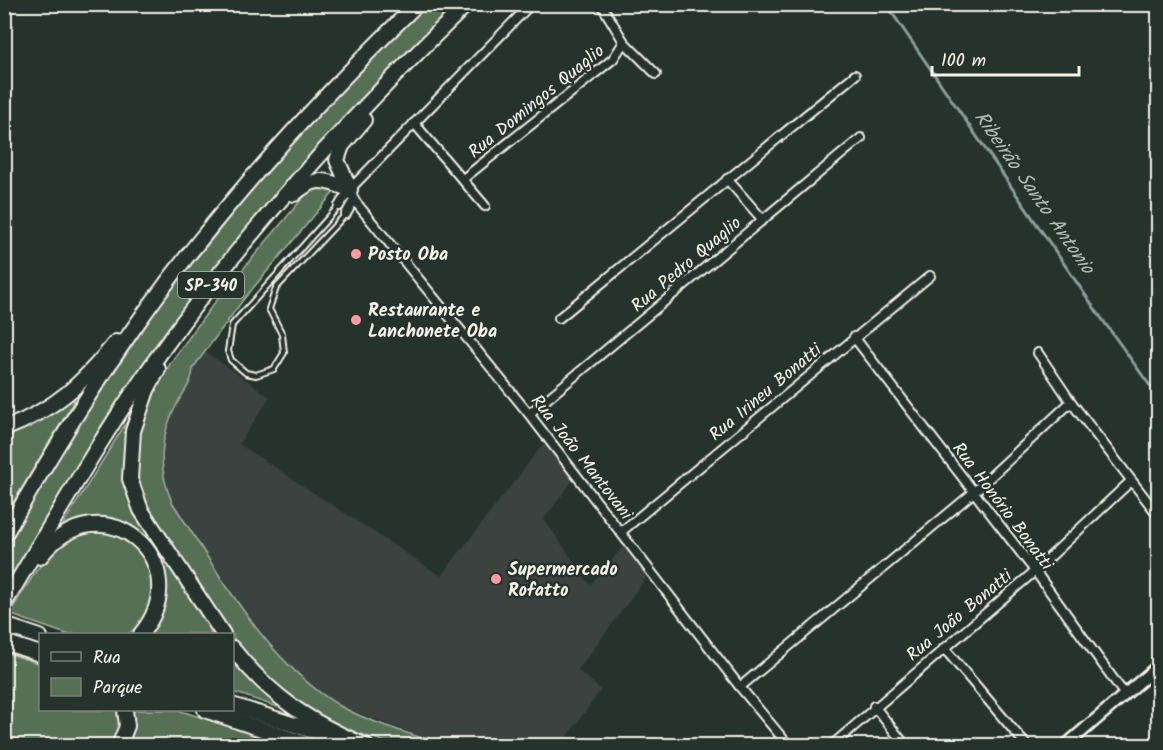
<svg xmlns="http://www.w3.org/2000/svg" width="1163" height="750" font-family="Kalam,sans-serif">
  <style>
    .built { fill: #3a4241 }
    .green { fill: #567056; stroke: #a5b09f; stroke-width: 1.5 }
    .lines { fill: none; stroke-linecap: round; stroke-linejoin: round }
    .stream { stroke: #8b9e9e; stroke-width: 3 }
    .service-casing { stroke: #f4f1e8; stroke-width: 8 }
    .minor-casing { stroke: #f4f1e8; stroke-width: 12 }
    .secondary-casing { stroke: #f4f1e8; stroke-width: 15 }
    .motorway-casing { stroke: #f4f1e8; stroke-width: 18 }
    .service { stroke: #26332d; stroke-width: 4 }
    .minor { stroke: #26332d; stroke-width: 8 }
    .secondary { stroke: #26332d; stroke-width: 10 }
    .motorway { stroke: #26332d; stroke-width: 14 }
    .poi-dot { fill: #ff9aa2; stroke: #26332d; stroke-width: 2 }
    .labels { text-anchor: middle; stroke-width: 5; stroke-linejoin: round; paint-order: stroke }
    .shield { fill: #26332d; stroke: #b6b8b0; stroke-width: 1.5 }
    .shield-label { font-size: 16px; font-weight: bold; fill: #f4f1e8 }
    .street-label { font-size: 18px; fill: #f4f1e8; stroke: #26332d }
    .poi-label { font-size: 18px; font-weight: bold; fill: #f4f1e8; stroke: #26332d; text-anchor: start }
    .water-label { font-size: 20px; font-style: italic; fill: #aebab6; stroke: #26332d }
  </style>
  <rect width="100%" height="100%" fill="#26332d"/>
  <filter id="ink" filterUnits="userSpaceOnUse"><feTurbulence type="fractalNoise" baseFrequency=".0167" numOctaves="2"/><feDisplacementMap in="SourceGraphic" scale="12" xChannelSelector="R" yChannelSelector="G"/><feConvolveMatrix kernelMatrix="1 2 1 2 8 2 1 2 1" color-interpolation-filters="sRGB"/></filter>
  <g filter="url(#ink)">
    <polygon class="built" points="204,351 270,397 239,444 441,576 548,438 577,475 544,519 590,585 628,541 651,571 578,670 601,690 561,745 444,745 342,707 295,673 249,617 172,502 165,485 160,452 162,442 178,402 193,378 192,369"/>
    <g class="green">
      <path d="M424,5H458L205,282C129,379 66,485 5,592V548L59,455L161,302L284,150L360,68Z"/>
      <path d="M312,187H329L334,192L243,300L193,368C193,382 184,391 178,402C159,437 157,467 172,502C220,574 265,661 340,706C366,721 414,735 444,745H395L327,723L269,682L240,650L232,634H230L150,515L142,498L134,457L143,415L171,362L212,306Z"/>
      <polygon points="71,400 75,400 5,516 5,434 48,415"/>
      <polygon points="129,418 124,449 125,467 217,634 146,634 161,570 113,521 84,520 62,526"/>
      <path d="M100,529C109,531 120,533 127,538C158,561 162,611 128,634H66L9,614L36,571L60,541Z"/>
      <polygon points="4,652 40,664 40,710 119,710 121,723 112,745 5,745"/>
      <polygon points="232,655 277,702 277,707 233,692"/>
      <polygon points="131,710 178,710 286,745 126,746"/>
    </g>
    <g class="lines">
      <polyline class="stream" points="886,4 1097,312 1158,397"/>
      <g class="service-casing">
        <polyline id="service" points="338,207 232,325 228,351 231,360 246,373 256,375 274,369 284,353 282,334 269,309 276,288 346,214"/>
      </g>
      <g class="minor-casing">
        <g id="minor">
          <polyline points="601,4 624,42 656,74"/>
          <polyline points="414,123 485,206"/>
          <polyline points="463,179 613,59 624,42"/>
          <polyline points="727,179 763,220"/>
          <polyline points="350,189 354,200 529,414 740,687 789,746"/>
          <polyline points="339,206 350,189 531,4"/>
          <polyline points="346,214 354,200"/>
          <polyline points="559,318 855,75"/>
          <polyline points="854,337 1035,571 1125,695"/>
          <polyline points="1071,402 1158,515"/>
          <polyline points="529,414 861,138"/>
          <polyline points="621,532 930,276"/>
          <polyline points="944,648 1027,746"/>
          <polyline points="740,687 974,492 1071,402 1038,353"/>
          <polyline points="874,706 906,746"/>
          <polyline points="831,746 1035,571 1131,481"/>
        </g>
      </g>
      <g class="secondary-casing">
        <polyline id="secondary" points="1065,746 1158,666"/>
      </g>
      <g class="motorway-casing">
        <g id="motorway">
          <polyline points="350,189 337,160 342,146 364,120"/>
          <path d="M294,194C318,174 324,181 350,189"/>
          <polyline points="158,369 147,390 133,431 130,479 141,510 223,634"/>
          <path d="M4,429C56,409 82,384 116,342"/>
          <path d="M4,536C63,433 126,331 201,239C267,156 340,79 417,4"/>
          <path d="M40,557C102,477 200,562 141,634"/>
          <path d="M4,604C55,519 103,432 161,352C250,226 356,111 467,4"/>
          <polyline points="4,625 40,637"/>
          <polyline points="4,642 40,654"/>
          <path d="M232,648C271,697 309,722 366,746"/>
          <polyline points="232,705 323,734"/>
          <polyline points="205,710 312,746"/>
          <polyline points="119,746 127,726 125,710"/>
        </g>
      </g>
      <use href="#service" class="service"/>
      <use href="#minor" class="minor"/>
      <use href="#secondary" class="secondary"/>
      <use href="#motorway" class="motorway"/>
    </g>
  </g>
  <g class="poi-dot">
    <circle cx="356" cy="254" r="6"/>
    <circle cx="356" cy="320" r="6"/>
    <circle cx="496" cy="579" r="6"/>
  </g>
  <g class="labels">
    <rect class="shield" x="178" y="272" width="66" height="26" rx="4.5"/>
    <g class="shield-label">
      <text x="211" y="291">SP-340</text>
    </g>
    <g class="street-label">
      <text transform="translate(536 101) rotate(-39)" y="6">Rua Domingos Quaglio</text>
      <text transform="translate(686 264) rotate(-40)" y="6">Rua Pedro Quaglio</text>
      <text transform="translate(765 392) rotate(-40)" y="6">Rua Irineu Bonatti</text>
      <text transform="translate(582 457) rotate(52)" y="6">Rua João Mantovani</text>
      <text transform="translate(1003 506) rotate(53)" y="6">Rua Honório Bonatti</text>
      <text transform="translate(959 615) rotate(-40)" y="6">Rua João Bonatti</text>
    </g>
    <g class="poi-label">
      <text x="368" y="260">Posto Oba</text>
      <text x="368" y="316">Restaurante e<tspan x="368" dy="21">Lanchonete Oba</tspan></text>
      <text x="508" y="575">Supermercado<tspan x="508" dy="21">Rofatto</tspan></text>
    </g>
    <g class="water-label">
      <text transform="translate(1035 192) rotate(55)" y="7">Ribeirão Santo Antonio</text>
    </g>
  </g>
  <rect width="1163" height="750" fill="none" stroke="#26332d" stroke-width="24"/>
  <rect x="12" y="12" width="1139" height="726" fill="none" stroke="#f4f1e8" stroke-width="2" filter="url(#ink)"/>
  <rect x="39" y="633" width="195" height="78" fill="#26332d" stroke="#787f78" stroke-width="1.5"/>
  <rect x="51" y="652" width="30" height="9" fill="#26332d" stroke="#787f78" stroke-width="1.5"/>
  <text x="93" y="663" font-size="18" fill="#f4f1e8">Rua</text>
  <rect x="51" y="678" width="30" height="18" fill="#567056" stroke="#787f78" stroke-width="1.5"/>
  <text x="93" y="693" font-size="18" fill="#f4f1e8">Parque</text>
  <path d="M932 66v9h147v-9" fill="none" stroke="#f4f1e8" stroke-width="3"/>
  <text x="941" y="66" font-size="18" fill="#f4f1e8" stroke="#26332d" stroke-width="4.5" paint-order="stroke">100 m</text>
</svg>
